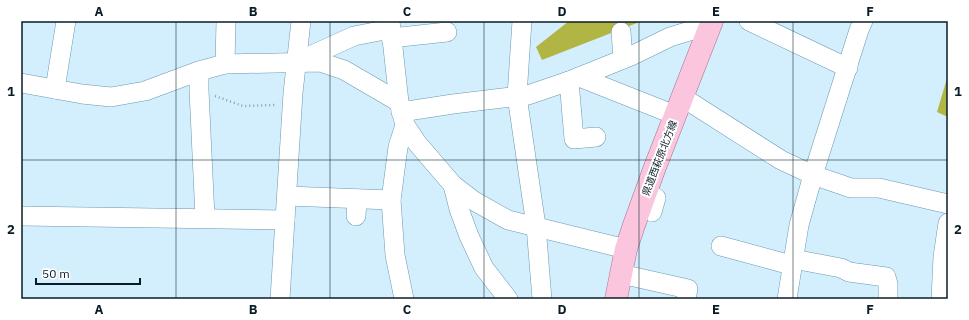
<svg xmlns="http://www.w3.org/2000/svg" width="969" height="320" font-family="'IBM Plex Sans','Noto Sans JP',sans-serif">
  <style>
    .forest { fill: #b1b543 }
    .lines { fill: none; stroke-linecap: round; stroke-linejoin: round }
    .minor-casing { stroke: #6a98af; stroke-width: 20 }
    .major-casing { stroke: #a4728f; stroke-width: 23 }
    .path { stroke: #869fac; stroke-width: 2.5; stroke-dasharray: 1 3; stroke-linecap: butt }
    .minor { stroke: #fff; stroke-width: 19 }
    .major { stroke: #fac5dd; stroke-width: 22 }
    .grid { fill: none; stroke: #0a1d26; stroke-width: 1; stroke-opacity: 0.55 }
    .labels { text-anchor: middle; stroke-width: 4; stroke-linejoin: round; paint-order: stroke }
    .street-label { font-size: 10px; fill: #0a1d26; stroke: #fff }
    .neatline { fill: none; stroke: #0a1d26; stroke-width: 1.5 }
    .grid-label { font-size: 13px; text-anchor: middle; font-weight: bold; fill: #0a1d26 }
  </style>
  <rect width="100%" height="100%" fill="#d3effe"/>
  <g class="forest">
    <polygon points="569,21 642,21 542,60 536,47"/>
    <polygon points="948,75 948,117 937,112"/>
  </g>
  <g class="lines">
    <g class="minor-casing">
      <g id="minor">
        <polyline points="390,21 399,102 405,125 417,143 453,185 474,201 508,220 626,249"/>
        <polyline points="522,21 517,96 536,226 542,299"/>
        <polyline points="749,21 848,68"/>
        <polyline points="621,32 623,59"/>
        <polyline points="391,38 447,32"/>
        <polyline points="301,60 354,36 390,29"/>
        <polyline points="225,64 226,21"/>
        <polyline points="199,71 199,90 205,218"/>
        <polyline points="579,77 675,115"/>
        <polyline points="569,81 574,139 596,137"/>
        <polyline points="21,83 82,94 111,97 145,91 199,71 225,64 320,62 344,70 399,102"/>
        <polyline points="55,89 66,21"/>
        <polyline points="682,97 781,160 813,175 851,188 879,188 948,204"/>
        <polyline points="401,112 453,104 528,95 569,81 631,56 670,37 696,29 708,31"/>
        <polyline points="453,185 459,209 469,236 484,268 508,299"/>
        <polyline points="646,192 656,198 652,212"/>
        <polyline points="287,196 391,200"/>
        <polyline points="21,216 285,220"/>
        <polyline points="356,216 357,199"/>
        <polyline points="721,246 791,265"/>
        <polyline points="793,259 841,268 849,272 886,277 888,284 888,299"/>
        <polyline points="621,274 688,289 686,299"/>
        <polyline points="280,299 293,93 301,21"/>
        <polyline points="404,299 395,255 391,200 398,147 405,125"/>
        <polyline points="787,299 799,225 813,175 859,30 863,21"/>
        <polyline points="941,299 943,257 948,223"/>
      </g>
    </g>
    <g class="major-casing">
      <polyline id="major" points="616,299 626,249 634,225 655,167 712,21"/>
    </g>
    <polyline class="path" points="215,96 243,106 276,105"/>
    <use href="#minor" class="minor"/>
    <use href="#major" class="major"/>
  </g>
  <path class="grid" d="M176,21V299M330,21V299M484,21V299M639,21V299M793,21V299M21,160H948"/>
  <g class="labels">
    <g class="street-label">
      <text transform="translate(659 158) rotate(-69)" y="4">県道西萩原北方線</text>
    </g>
  </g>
  <rect width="969" height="320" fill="none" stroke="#ffffff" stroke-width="44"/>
  <path d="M36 278v6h104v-6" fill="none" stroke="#0a1d26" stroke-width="2"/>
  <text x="42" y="278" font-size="12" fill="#0a1d26" stroke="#ffffff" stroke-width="3" paint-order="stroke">50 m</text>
  <rect x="22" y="22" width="925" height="276" class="neatline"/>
  <g class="grid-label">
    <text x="99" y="16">A</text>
    <text x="253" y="16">B</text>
    <text x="407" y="16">C</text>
    <text x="562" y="16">D</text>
    <text x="716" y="16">E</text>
    <text x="870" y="16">F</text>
    <text x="11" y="96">1</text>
    <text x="958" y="96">1</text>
    <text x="11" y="234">2</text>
    <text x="958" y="234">2</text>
    <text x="99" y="314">A</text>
    <text x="253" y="314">B</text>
    <text x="407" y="314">C</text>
    <text x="562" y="314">D</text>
    <text x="716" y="314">E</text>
    <text x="870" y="314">F</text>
  </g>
</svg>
